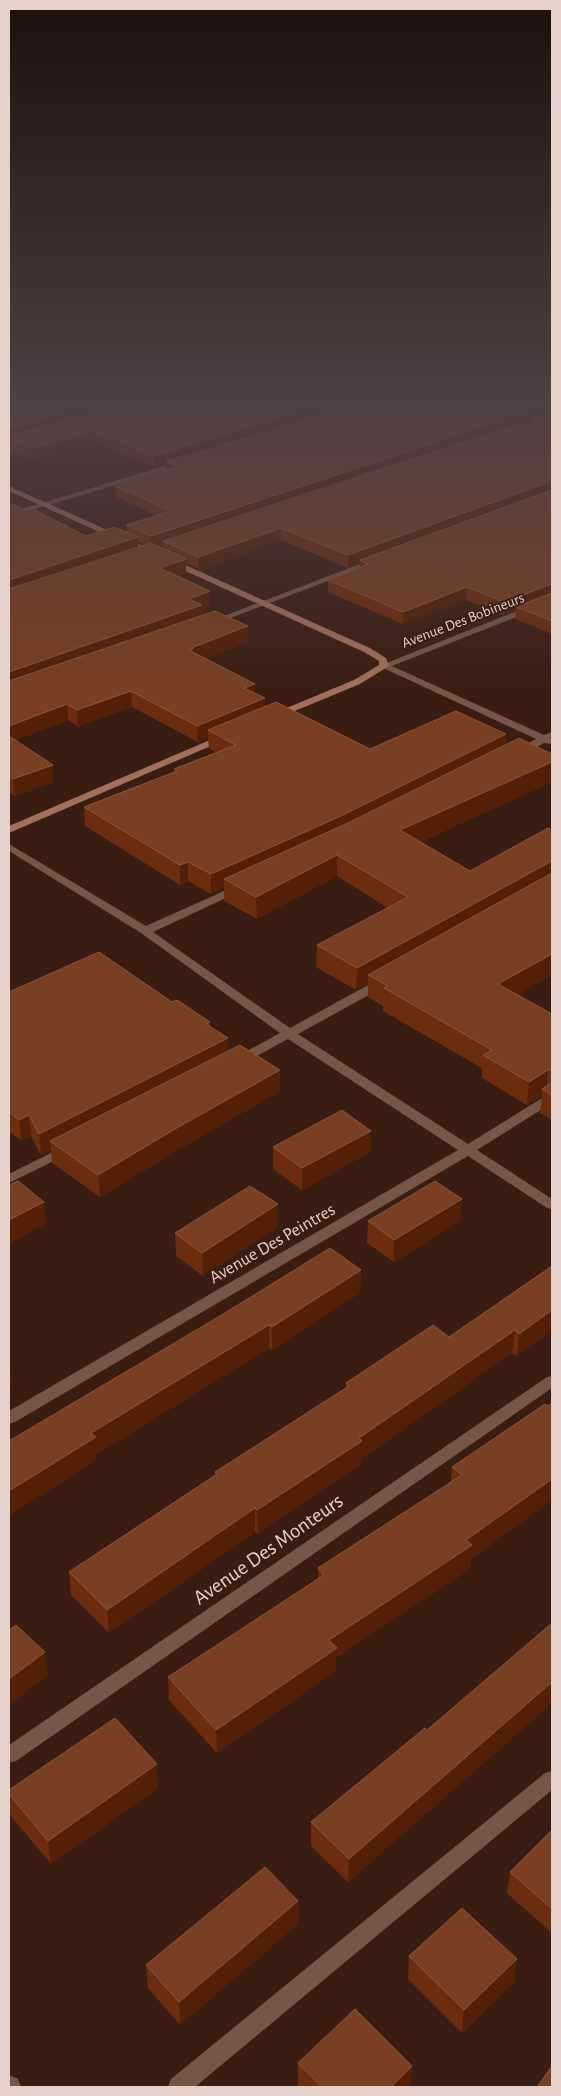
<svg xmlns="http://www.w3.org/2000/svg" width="561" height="2096" font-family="'Alegreya Sans',sans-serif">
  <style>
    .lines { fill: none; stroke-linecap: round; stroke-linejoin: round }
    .street { fill: #755649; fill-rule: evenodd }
    .secondary { fill: #a2705c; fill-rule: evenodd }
    .wall { fill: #6c2d0e; fill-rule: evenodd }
    .shaded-wall { fill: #531f07 }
    .building { fill: #793f22; stroke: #8a563d }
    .labels { text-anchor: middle; stroke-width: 4; stroke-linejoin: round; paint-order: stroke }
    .far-street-label { font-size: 15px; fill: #e6d2ca; stroke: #3a1d12 }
    .street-label { font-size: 18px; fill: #e6d2ca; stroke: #3a1d12 }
    .near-street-label { font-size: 21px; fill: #e6d2ca; stroke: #3a1d12 }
  </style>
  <rect width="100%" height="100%" fill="#3a1d12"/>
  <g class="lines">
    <g class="street">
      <polygon points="552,417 552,421 512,434 508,432"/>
      <polygon points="178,462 185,464 9,517 9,513"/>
      <polygon points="373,559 380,561 215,624 209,624 208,622"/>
      <polygon points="552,597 552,603 392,666 544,735 552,732 552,744 544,743 522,755 514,755 514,751 536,739 379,666"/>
      <polygon points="9,844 146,926 235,886 243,886 245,888 243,890 153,932 290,1028 379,979 387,979 389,982 387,985 298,1034 468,1144 547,1095 552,1094 552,1103 477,1150 552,1199 552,1209 547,1208 468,1156 15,1422 9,1424 9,1411 458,1150 288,1039 242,1064 234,1064 232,1061 234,1058 280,1033 141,933 9,851"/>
      <polygon points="67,1145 72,1146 74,1149 72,1152 9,1183 9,1174"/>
      <polygon points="552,1376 552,1388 16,1761 9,1763 9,1745 547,1377"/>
      <polygon points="552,1771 552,1790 195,2087 168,2087 171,2079 545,1773"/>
      <polygon points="9,2075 18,2079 21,2087 9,2087"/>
    </g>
    <g class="secondary">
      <polygon points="9,486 370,648 386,658 389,666 360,684 278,718 272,718 272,714 354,680 379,665 379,661 364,652 9,491"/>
      <polygon points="224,734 227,735 227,739 9,833 9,826"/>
    </g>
  </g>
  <g class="wall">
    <path d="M9,398H552V634L515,619L516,610L503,615L466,600L403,624L328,592V580L360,568V563L348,568L281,540L199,569L186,563V573L178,576L210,591V606L203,609V615L248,626V642L205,658L255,694L265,707L370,749L506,734L505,745L552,754V782L420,842L470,871L552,830V975L517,994L552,1014V1120L540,1113L542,1096L527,1105L482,1078V1068L383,1011V1006L368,997V984L356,990L316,967L317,945L388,908L337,876L257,919L224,901V888L211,894L188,881L180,885L85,826L84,807L175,772L174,769L217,753L209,748L208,738L198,742L132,707L78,726L68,720L16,740L54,782L15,796L9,792V504L86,536L127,532L126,525L156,515L116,497L115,486L166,470V464L154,467L95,442L32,460L9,450ZM506,422L515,425L505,428ZM531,422V427L522,425ZM138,542L145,545L138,547ZM163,544V549L157,546Z"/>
    <polygon points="9,992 172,1002 210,1022 210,1026 228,1038 228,1051 280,1091 176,1151 100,1197 52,1163 51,1150 41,1155 31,1136 22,1141 9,1132"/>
    <polygon points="273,1147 370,1152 302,1190 273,1169"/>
    <polygon points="462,1199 460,1221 394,1262 367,1243 368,1221"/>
    <polygon points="278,1204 278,1227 203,1276 176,1256 175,1233"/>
    <polygon points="552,1266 517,1356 512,1353 361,1459 361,1464 258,1534 255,1532 109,1633 71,1595 69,1572 215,1476 215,1472 346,1388 346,1383 449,1337"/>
    <polygon points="361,1270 360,1293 272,1350 269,1348 97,1454 97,1460 9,1441"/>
    <polygon points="552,1403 552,1500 471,1559 470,1569 336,1658 336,1671 217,1753 169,1700 168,1677 318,1579 318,1568 451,1482 452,1467"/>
    <polygon points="552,1623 552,1703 348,1882 311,1846 311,1822 427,1730"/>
    <polygon points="158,1788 51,1864 10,1815 9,1806 9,1790"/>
    <polygon points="552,1830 552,1933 507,1893 510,1872"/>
    <polygon points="298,1901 298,1924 180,2025 148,1988 146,1965"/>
    <polygon points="409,1956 514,1982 462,2033 408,1979"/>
    <polygon points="298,2063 412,2066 410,2087 299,2087 298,2086"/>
  </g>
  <g class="shaded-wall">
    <polygon points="117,398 156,398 9,439 9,428"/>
    <polygon points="343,398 378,398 169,463 166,461 166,464 154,467 154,456"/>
    <polygon points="552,404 551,415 531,419 531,422 518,426 519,415"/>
    <polygon points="506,419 505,430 163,541 163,544 151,548 151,536"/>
    <polygon points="94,431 95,442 32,460 31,449"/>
    <polygon points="552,481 552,493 360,560 360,563 348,568 348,555"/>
    <polygon points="281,528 281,540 199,569 198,557"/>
    <polygon points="138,537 139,552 9,595 9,580"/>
    <polygon points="186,559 186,573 160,583 160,568"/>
    <polygon points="552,584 552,596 516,607 516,610 503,615 504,602"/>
    <polygon points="467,587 466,600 403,624 403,612"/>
    <polygon points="210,591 210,606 203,609 203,620 9,688 9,672 189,599"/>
    <polygon points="248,626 248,642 193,662 189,650 191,648"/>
    <polygon points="255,684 255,699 244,688"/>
    <polygon points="131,691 132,707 78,726 77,710"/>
    <polygon points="265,698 265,715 208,730 208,738 198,742 197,726"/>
    <polygon points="67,704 68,720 9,743 9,726"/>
    <polygon points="506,734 504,753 224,879 224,888 211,894 211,874"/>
    <polygon points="552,762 552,782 399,851 400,830"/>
    <polygon points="53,765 54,782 15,796 13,779"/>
    <polygon points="337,855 337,876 257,919 256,897"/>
    <polygon points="552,861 551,882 368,975 368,984 356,990 357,968"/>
    <polygon points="188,862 188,881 180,885 180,865"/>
    <polygon points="552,954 552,975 496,1006 498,984"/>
    <polygon points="228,1038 229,1059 50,1141 51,1150 41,1155 39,1134"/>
    <polygon points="280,1070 280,1091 176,1151 100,1197 98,1175 175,1129"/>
    <polygon points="548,1070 546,1092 542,1089 542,1096 527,1105 529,1082"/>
    <polygon points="29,1115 31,1136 22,1141 19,1120"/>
    <polygon points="371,1131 370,1152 302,1190 302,1168"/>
    <polygon points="462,1199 460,1221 394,1262 394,1240"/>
    <polygon points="44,1202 46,1224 9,1244 9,1220"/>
    <polygon points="278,1204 278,1227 203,1276 202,1253"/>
    <polygon points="361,1270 360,1293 272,1350 272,1327"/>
    <polygon points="552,1310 552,1331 517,1356 519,1334"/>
    <polygon points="269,1325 269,1348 97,1454 97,1460 9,1516 9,1491 91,1433"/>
    <polygon points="515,1330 512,1353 361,1459 361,1464 258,1534 257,1510 359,1438"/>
    <polygon points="9,1364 10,1364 12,1387 9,1389"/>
    <polygon points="552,1479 552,1500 471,1559 470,1569 336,1658 336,1671 217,1753 216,1730 329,1640 466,1540"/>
    <polygon points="255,1508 255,1532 109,1633 107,1610"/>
    <polygon points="45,1652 48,1676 9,1705 9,1679"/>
    <polygon points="552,1682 552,1703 348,1882 349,1859"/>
    <polygon points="157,1764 158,1788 51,1864 48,1841"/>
    <polygon points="298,1901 298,1924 180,2025 179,2002"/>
    <polygon points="517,1959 514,1982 462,2033 464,2010"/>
    <polygon points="412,2066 410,2087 391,2087"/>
  </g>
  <g class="building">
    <polygon points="9,398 117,398 9,428"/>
    <polygon points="143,398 343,398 154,456 94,431 31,449 9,439 9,436"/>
    <polygon points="369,398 448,398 506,419 151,536 126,525 171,511 115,486 178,467 166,461 258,435"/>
    <polygon points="470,398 552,398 552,404 519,415"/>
    <polygon points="552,412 552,427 531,419"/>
    <polygon points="519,424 552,434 552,481 348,555 281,528 198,557 163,541"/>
    <polygon points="552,490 552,584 504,602 467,587 403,612 328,580 369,564 360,560"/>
    <polygon points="9,504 11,504 27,511 33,509 86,536 114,527 138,537 9,580"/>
    <polygon points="151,543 186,559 160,568 210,591 189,599 202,605 9,672 9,589"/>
    <polygon points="552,593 552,621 516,607"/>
    <polygon points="215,611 248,626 191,648 193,649 189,650 255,684 244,688 265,698 197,726 131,691 77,710 67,704 9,726 9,681"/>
    <polygon points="276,702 370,749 456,711 506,734 341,816 211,874 188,862 180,865 84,807 177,771 174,769 236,745 208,730"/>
    <polygon points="9,736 53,765 13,779 9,776"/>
    <polygon points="519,738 552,754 552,762 400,830 470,871 548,828 552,830 552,861 357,968 317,945 408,897 337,855 256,897 224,879 350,822"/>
    <polygon points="552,873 552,954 498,984 552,1014 552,1070 548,1070 529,1082 483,1055 492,1050 384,988 388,986 368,975"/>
    <polygon points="99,952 172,1002 177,1000 210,1022 206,1024 228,1038 39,1134 29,1115 19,1120 9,1112 9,992"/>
    <polygon points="240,1045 280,1070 175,1129 98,1175 50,1141"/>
    <polygon points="552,1083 552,1095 542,1089"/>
    <polygon points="342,1110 371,1131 302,1168 273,1147"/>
    <polygon points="18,1181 44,1202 9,1220 9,1185"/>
    <polygon points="435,1181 462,1199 394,1240 368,1221"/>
    <polygon points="250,1186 278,1204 202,1253 175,1233"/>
    <polygon points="330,1248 361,1270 272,1327 269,1325 91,1433 96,1437 9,1491 9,1441 220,1316"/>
    <polygon points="552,1266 552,1310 519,1334 515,1330 359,1438 362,1441 257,1510 255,1508 107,1610 69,1572 217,1474 215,1472 349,1386 346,1383 433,1325 449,1337"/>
    <polygon points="552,1403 552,1479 466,1540 472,1545 329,1640 337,1648 216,1730 168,1677 324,1575 318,1568 462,1475 452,1467 545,1404 548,1406"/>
    <polygon points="552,1623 552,1682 349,1859 311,1822 425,1728 427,1730"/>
    <polygon points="16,1625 45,1652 9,1679 9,1630"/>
    <polygon points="115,1718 157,1764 48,1841 9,1794 9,1790"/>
    <polygon points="552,1830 552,1909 510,1872"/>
    <polygon points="265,1867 298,1901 179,2002 146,1965"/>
    <polygon points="462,1908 517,1959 464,2010 409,1956"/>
    <polygon points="355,2009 412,2066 391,2087 322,2087 298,2063"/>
    <polygon points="552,2066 552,2087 537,2087"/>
  </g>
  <linearGradient id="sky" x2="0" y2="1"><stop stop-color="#20100a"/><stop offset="0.58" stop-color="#4f4044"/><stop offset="1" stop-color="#4f4044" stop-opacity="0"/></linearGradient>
  <rect width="561" height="692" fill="url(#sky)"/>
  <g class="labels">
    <g class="far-street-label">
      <text transform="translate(463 620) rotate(-21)" y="5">Avenue Des Bobineurs</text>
    </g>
    <g class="street-label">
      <text transform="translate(272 1243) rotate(-30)" y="6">Avenue Des Peintres</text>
    </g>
    <g class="near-street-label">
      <text transform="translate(268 1549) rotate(-35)" y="7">Avenue Des Monteurs</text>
    </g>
  </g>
  <rect width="561" height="2096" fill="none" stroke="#e6d2ca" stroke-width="20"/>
</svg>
